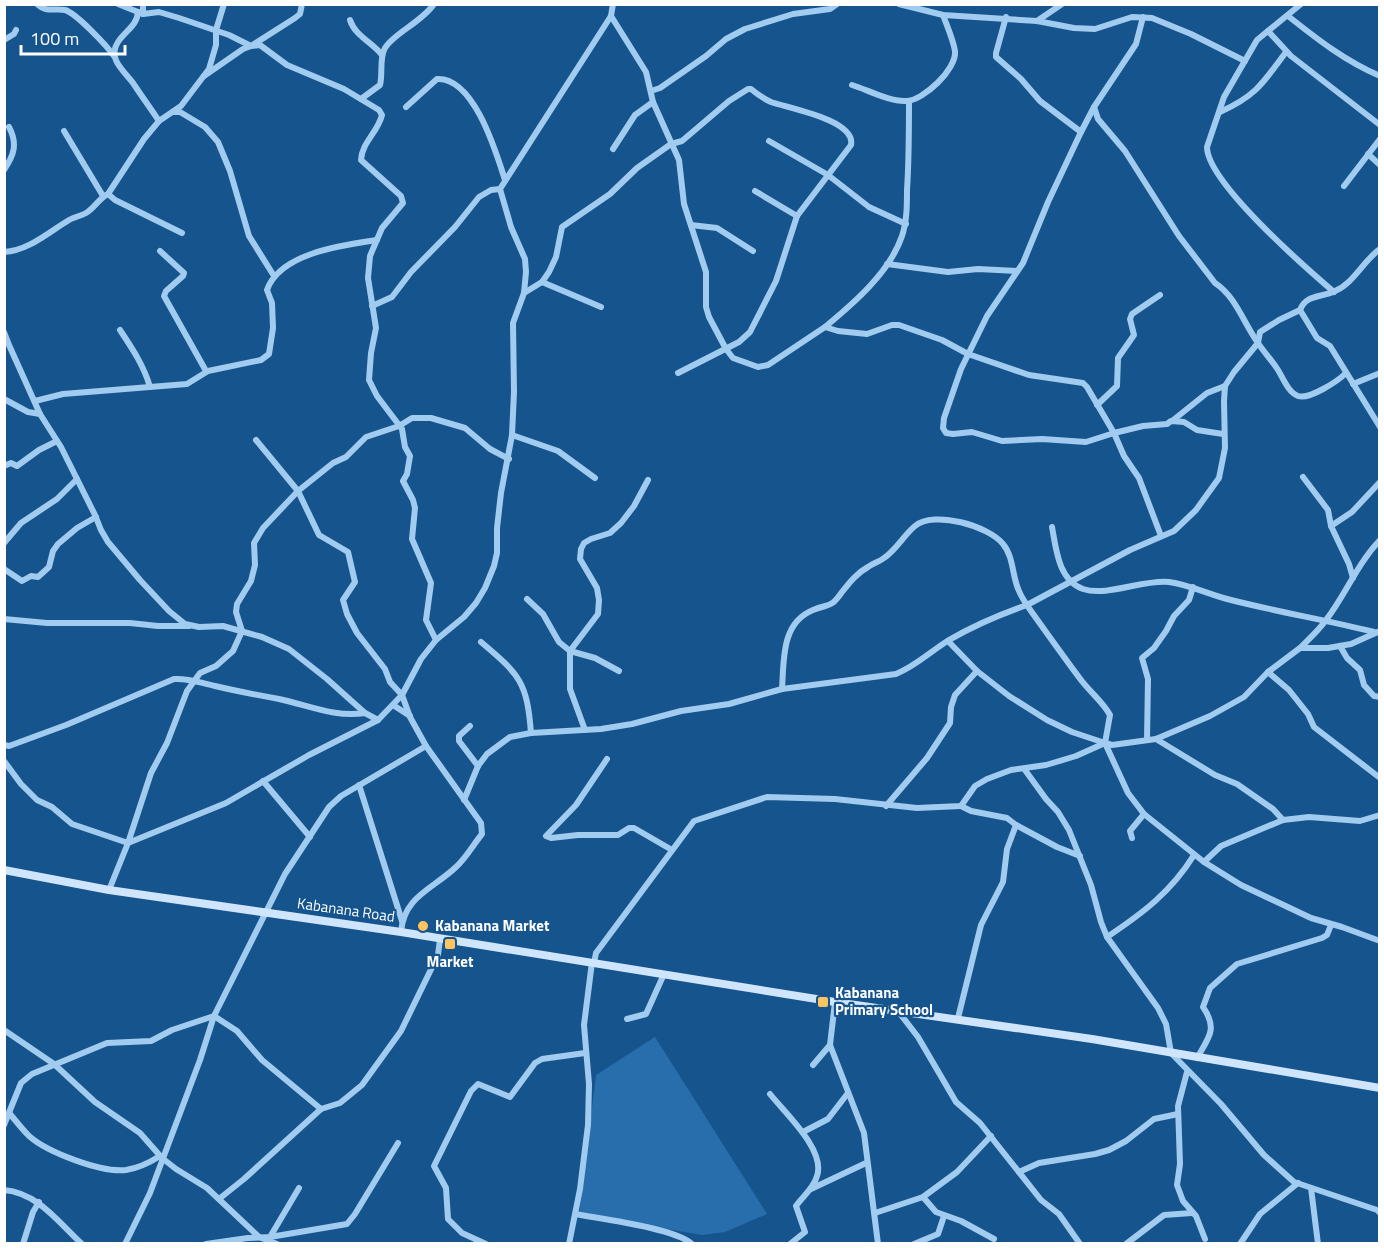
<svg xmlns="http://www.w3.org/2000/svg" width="1384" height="1248" font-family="'Titillium Web',sans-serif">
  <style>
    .green { fill: #296eac }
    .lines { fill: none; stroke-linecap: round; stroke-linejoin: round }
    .street { stroke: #a1cbef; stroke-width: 6 }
    .secondary { stroke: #cfe5fb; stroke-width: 8 }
    .poi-dot { fill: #ffc460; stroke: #16548d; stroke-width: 2 }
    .labels { text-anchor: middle; stroke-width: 4.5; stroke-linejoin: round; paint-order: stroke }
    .street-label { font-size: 15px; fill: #fff; stroke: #16548d }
    .poi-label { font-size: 15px; font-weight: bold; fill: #fff; stroke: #16548d; text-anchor: start }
  </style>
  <rect width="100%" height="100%" fill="#16548d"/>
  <polygon class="green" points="655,1037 767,1214 725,1232 702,1235 579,1214 596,1075"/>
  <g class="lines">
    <g class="street">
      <path d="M37,4C46,13 54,8 65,10C76,13 107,46 114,56"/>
      <polyline points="118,4 143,14 159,12 179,18 229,35 251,46 295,18 300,14 302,4"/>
      <polyline points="899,4 943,15 1037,21 1074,28 1095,29 1132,17 1152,18 1191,34 1245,61"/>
      <path d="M1301,4L1257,40L1224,97L1207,147C1207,182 1306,268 1334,292"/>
      <path d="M138,12C137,26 125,31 118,42C106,60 127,73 135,86C143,98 151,109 159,121"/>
      <polyline points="143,14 143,4"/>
      <polyline points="611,16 646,72 653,102 679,160 684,204 706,272 706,307 709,317 726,349 733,358 758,367 768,365 825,327 838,331 867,334 892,325 899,325 942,340 968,354 1029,375 1083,383 1087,387 1114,433 1124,456 1139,478 1161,536"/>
      <path d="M1288,16C1317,39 1345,61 1380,76"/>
      <polyline points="1006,17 996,53 996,57 1021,79 1040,101 1081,132"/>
      <polyline points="1143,17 1136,44 1094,107 1081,132 1048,202 1023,263 987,316 961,369 944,418 943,428 946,433 953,434 972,432 1002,441 1042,439 1086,442 1114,433 1143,426 1167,424 1171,421 1184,422 1197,430 1223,434"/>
      <path d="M350,20C355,36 372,42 382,55"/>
      <polyline points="1037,21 1062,4"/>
      <polyline points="1268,31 1291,56 1380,125"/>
      <polyline points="4,40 14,34 16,30"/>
      <path d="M204,76L243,49L251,46L260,45L287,65L344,89L379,110L382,115C378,132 362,142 361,160L401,196L403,203L382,228L370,256L368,278L376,328L371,353L369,380L377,396L402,429L405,447L410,456L407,474L403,481L413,500L415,508L412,539L431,583L426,620L436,640"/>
      <path d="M852,85C868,90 890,102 906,101C923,101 957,69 955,51C953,39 947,26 943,15"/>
      <polyline points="651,91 660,88 706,56 726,39 745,29 793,14 830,9 837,4"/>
      <path d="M361,99L380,85C383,74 379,58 385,48C394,33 422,22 434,4"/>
      <path d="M406,107L437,79C474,77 496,152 505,180"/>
      <path d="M1094,107L1098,119L1125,151L1179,236L1215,283C1235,296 1243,321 1256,340C1262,350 1271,359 1278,370C1283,378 1288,392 1298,396C1309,400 1338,381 1346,373"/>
      <polyline points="173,112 180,112 205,127 218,142 230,171 249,236 274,276"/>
      <path d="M1220,112C1256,96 1263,83 1286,52"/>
      <polyline points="64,131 103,196"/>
      <polyline points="769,141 828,175 869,207 906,224"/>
      <polyline points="613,149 635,115 653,102"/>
      <polyline points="1368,154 1380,165"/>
      <path d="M4,170C14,155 18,144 9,127"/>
      <polyline points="1344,186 1380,139"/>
      <polyline points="755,191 797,216"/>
      <polyline points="108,194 115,200 182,233"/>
      <polyline points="691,225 717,228 753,251"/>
      <polyline points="160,251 184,273 183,276 166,291 164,296 206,371"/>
      <path d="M4,252C28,251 49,232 69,220C74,217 81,216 86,213C95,208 99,198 108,194L144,139L159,121L181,106L209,69L216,45V30L224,4"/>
      <polyline points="887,264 948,272 978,269 1017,271"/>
      <polyline points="542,282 601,307"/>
      <path d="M524,293L542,282L549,272L556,257L562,227L610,194L637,168L671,144L682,141L729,101L748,89H751C757,94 764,99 771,102C788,108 856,120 851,145L797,216L776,281L750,332L739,342L678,373"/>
      <polyline points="372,306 392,297 411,272 455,227 479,197 491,190 500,189"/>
      <polyline points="1300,310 1317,338 1330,346 1380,427"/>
      <path d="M825,327C854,303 890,272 902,236C907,221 907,205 907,190C909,160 909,131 909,102"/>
      <path d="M120,330C132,348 144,366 150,387"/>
      <polyline points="4,332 9,345 40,414 61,447 95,515 101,530 108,542 140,580 169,611 185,624 199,627 223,626 262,637 289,649 327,679 365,713 378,720"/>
      <polyline points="1353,384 1380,373"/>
      <polyline points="4,399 28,412 40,414"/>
      <path d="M35,401L63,394L187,384L208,371L261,360L269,354L273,328L272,303L267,290C280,253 343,245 377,240"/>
      <polyline points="1097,405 1117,386 1118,358 1134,335 1130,319 1132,314 1160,295"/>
      <polyline points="1172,421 1207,393 1225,386"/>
      <polyline points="512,435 558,451 595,478"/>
      <path d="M256,440L298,491L319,535L348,552L355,582L343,600L347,614L357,633L385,669L390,682L402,695L410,717L426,746L481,823L482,834C473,845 466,858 456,867C433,889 404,896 401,932"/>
      <polyline points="4,466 11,463 17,466 39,450 57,441"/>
      <polyline points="1303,477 1328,510 1331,526"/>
      <path d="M1052,527C1056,548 1058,580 1083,589C1107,597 1144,579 1169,582C1191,585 1210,595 1231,600C1278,612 1326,620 1374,632"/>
      <polyline points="4,543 21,523 57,499 77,479"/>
      <polyline points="4,569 22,581 31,576 38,577 49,567 53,551 58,544 77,528 96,517"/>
      <polyline points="1353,578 1349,564 1331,526 1352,512 1380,482"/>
      <polyline points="527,599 543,614 559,642 570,651 595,658 619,671"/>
      <polyline points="4,619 47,623 130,623 158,626 189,626"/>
      <polyline points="948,641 977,671 1009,696 1047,720 1072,732 1105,743 1128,793 1144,814 1204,862 1241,885 1311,918 1342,927 1380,941"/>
      <path d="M481,642C520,675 527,682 531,733"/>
      <polyline points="1340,646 1347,658 1360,670 1364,685 1374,696 1380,697"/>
      <path d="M1300,648C1309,639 1319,630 1326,620C1346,594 1357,564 1380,540"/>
      <polyline points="1268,672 1289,690 1308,714 1314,727 1380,778"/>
      <path d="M782,689C784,660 781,623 813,610C830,603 830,609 842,592C850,582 857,573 868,567C873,563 879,562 884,558C896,550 904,535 915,526C934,510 989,526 1003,544C1014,557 1012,577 1019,591C1023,601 1030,609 1036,618C1051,639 1066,660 1081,680C1091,693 1103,702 1110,715L1105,743"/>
      <polyline points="393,705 410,716"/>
      <polyline points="470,726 459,736 459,741 478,766"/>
      <polyline points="585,730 570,689 570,651 598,614 599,600 597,588 580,559 581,549 584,543 591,539 610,533 621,523 634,506 648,480"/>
      <polyline points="1156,739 1215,775 1237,784 1273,809 1283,820"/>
      <polyline points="1147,740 1148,679 1142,658 1154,648 1166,631 1174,616 1189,600 1193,587"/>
      <path d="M4,745L9,746L66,725L174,679C190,678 200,683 215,686C236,691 257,695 279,699C307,705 336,718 365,713"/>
      <polyline points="607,759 576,805 546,836 551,838 578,835 618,835 629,828 634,828 672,850"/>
      <polyline points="4,761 21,784 37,800 52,807 72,824 128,843 151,773 167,743 187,691 200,673 216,666 233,651 242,631 236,612 237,604 251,581 255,565 254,543 263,528 298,491 333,463 346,457 366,437 399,426 412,418 431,418 465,428 490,449 509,459"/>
      <polyline points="1025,770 1046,799 1058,812 1069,830 1091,885 1101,922 1107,937 1158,1008 1166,1024 1171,1053 1221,1104 1264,1155 1294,1182 1377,1210 1380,1213"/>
      <polyline points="263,781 310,837"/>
      <polyline points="359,785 402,921"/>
      <path d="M464,800L478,766L487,754L510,737L531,733L601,729L632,724L681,711L729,704L782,689L896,674C916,666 931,651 949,640C973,626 1001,614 1027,605L1130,550L1174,531L1196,510L1219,478L1225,448L1224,401L1225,386L1234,372L1258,343L1260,332L1279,320L1300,310C1306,294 1321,298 1335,291C1354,283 1363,261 1380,249"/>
      <polyline points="886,806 927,758 950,723 951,707 955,695 977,671"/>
      <polyline points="961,806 971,811 1007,818 1016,825 1057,847 1080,856"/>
      <polyline points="1132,838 1130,831 1144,814"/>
      <polyline points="1204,862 1221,846 1283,820 1309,817 1360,821 1380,815"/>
      <polyline points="109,890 128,843 226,803 309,755 378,720 402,695 421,659 436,640 464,617 476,603 485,588 494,566 497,553 497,528 501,493 512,435 514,392 513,323 524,293 526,272 525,259 511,227 500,189 611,16 613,4"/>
      <path d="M1107,937C1143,913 1171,892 1194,855"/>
      <polyline points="594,963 596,953 694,821 767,797 835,799 917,808 961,806 975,786 987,779 1011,770 1046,765 1076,756 1105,743 1112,745 1156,739 1210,716 1244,697 1268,672 1300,648 1328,648 1351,644 1380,631"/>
      <polyline points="835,1002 830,1045 864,1133 878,1244"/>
      <polyline points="898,1011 918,1037 956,1102 980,1123 1041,1200 1059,1214 1080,1244"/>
      <polyline points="958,1018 981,925 1003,882 1007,849 1016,825"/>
      <polyline points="627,1019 646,1014 664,974"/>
      <polyline points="4,1030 54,1064 95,1102 140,1133 162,1158 176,1169 207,1188 259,1237 277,1244"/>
      <path d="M1197,1058C1209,1037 1218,1029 1203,1007L1210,988L1237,964L1322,938L1327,935L1331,925"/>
      <polyline points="813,1065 830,1045"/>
      <polyline points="1187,1072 1178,1106 1180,1164 1177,1185 1183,1201 1196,1216 1205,1239"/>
      <path d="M770,1094C785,1113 826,1150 817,1176C814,1188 803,1196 796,1206L805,1232L790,1244"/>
      <path d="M10,1114C16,1121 22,1129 29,1136C47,1152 101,1173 126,1170C139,1168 149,1163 160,1156"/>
      <polyline points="4,1125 21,1083 32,1074 107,1043 151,1041 172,1030 214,1016 237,1031 262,1060 321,1109"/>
      <polyline points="803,1132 828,1119 848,1093"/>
      <polyline points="1019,1172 1039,1163 1095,1154 1109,1150 1126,1141 1154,1119 1178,1114"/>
      <polyline points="1311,1188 1318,1244"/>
      <polyline points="811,1189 866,1163"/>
      <path d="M4,1190C38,1193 58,1222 82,1244"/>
      <polyline points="923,1197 936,1212 961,1221 994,1239"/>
      <polyline points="219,1199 244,1179 321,1109 340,1103 362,1085 401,1031 438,955 440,939"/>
      <polyline points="875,1213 923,1197 957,1172 991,1136"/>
      <path d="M575,1214C601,1219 674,1228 692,1244"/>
      <polyline points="270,1237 299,1188"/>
      <polyline points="23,1244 33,1212 39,1202"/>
      <polyline points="125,1244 150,1193 200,1060 214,1016 285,874 329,807 341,796 426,746"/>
      <polyline points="206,1244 248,1238 270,1237 347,1224 355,1214 398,1143"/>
      <polyline points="486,1244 462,1233 448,1219 446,1188 434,1166 471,1091 478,1084 510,1097 535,1063 542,1059 585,1053"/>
      <polyline points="569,1244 580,1189 588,1125 589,1084 584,1025 592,962"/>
      <polyline points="914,1244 938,1234 944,1216"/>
      <polyline points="1126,1244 1164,1215 1192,1213"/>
      <polyline points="1240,1244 1260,1214 1298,1183"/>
    </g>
    <polyline class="secondary" points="4,870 109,890 401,932 835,1002 1092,1039 1380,1088"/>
  </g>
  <g class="poi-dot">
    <circle cx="423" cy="926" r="6"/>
    <rect x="444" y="938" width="12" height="12" rx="3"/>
    <rect x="817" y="996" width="12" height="12" rx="3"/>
  </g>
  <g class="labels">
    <g class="street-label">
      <text transform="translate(346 910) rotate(8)" y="5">Kabanana Road</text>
    </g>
    <g class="poi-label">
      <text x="435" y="931">Kabanana Market</text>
      <text x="450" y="967" text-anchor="middle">Market</text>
      <text x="835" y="998">Kabanana<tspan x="835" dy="17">Primary School</tspan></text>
    </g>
  </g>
  <rect width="1384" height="1248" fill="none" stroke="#ffffff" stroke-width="12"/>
  <path d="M21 45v9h104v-9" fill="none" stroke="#ffffff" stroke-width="3"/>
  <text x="30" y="45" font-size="18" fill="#ffffff" stroke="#16548d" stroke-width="4.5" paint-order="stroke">100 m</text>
</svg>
